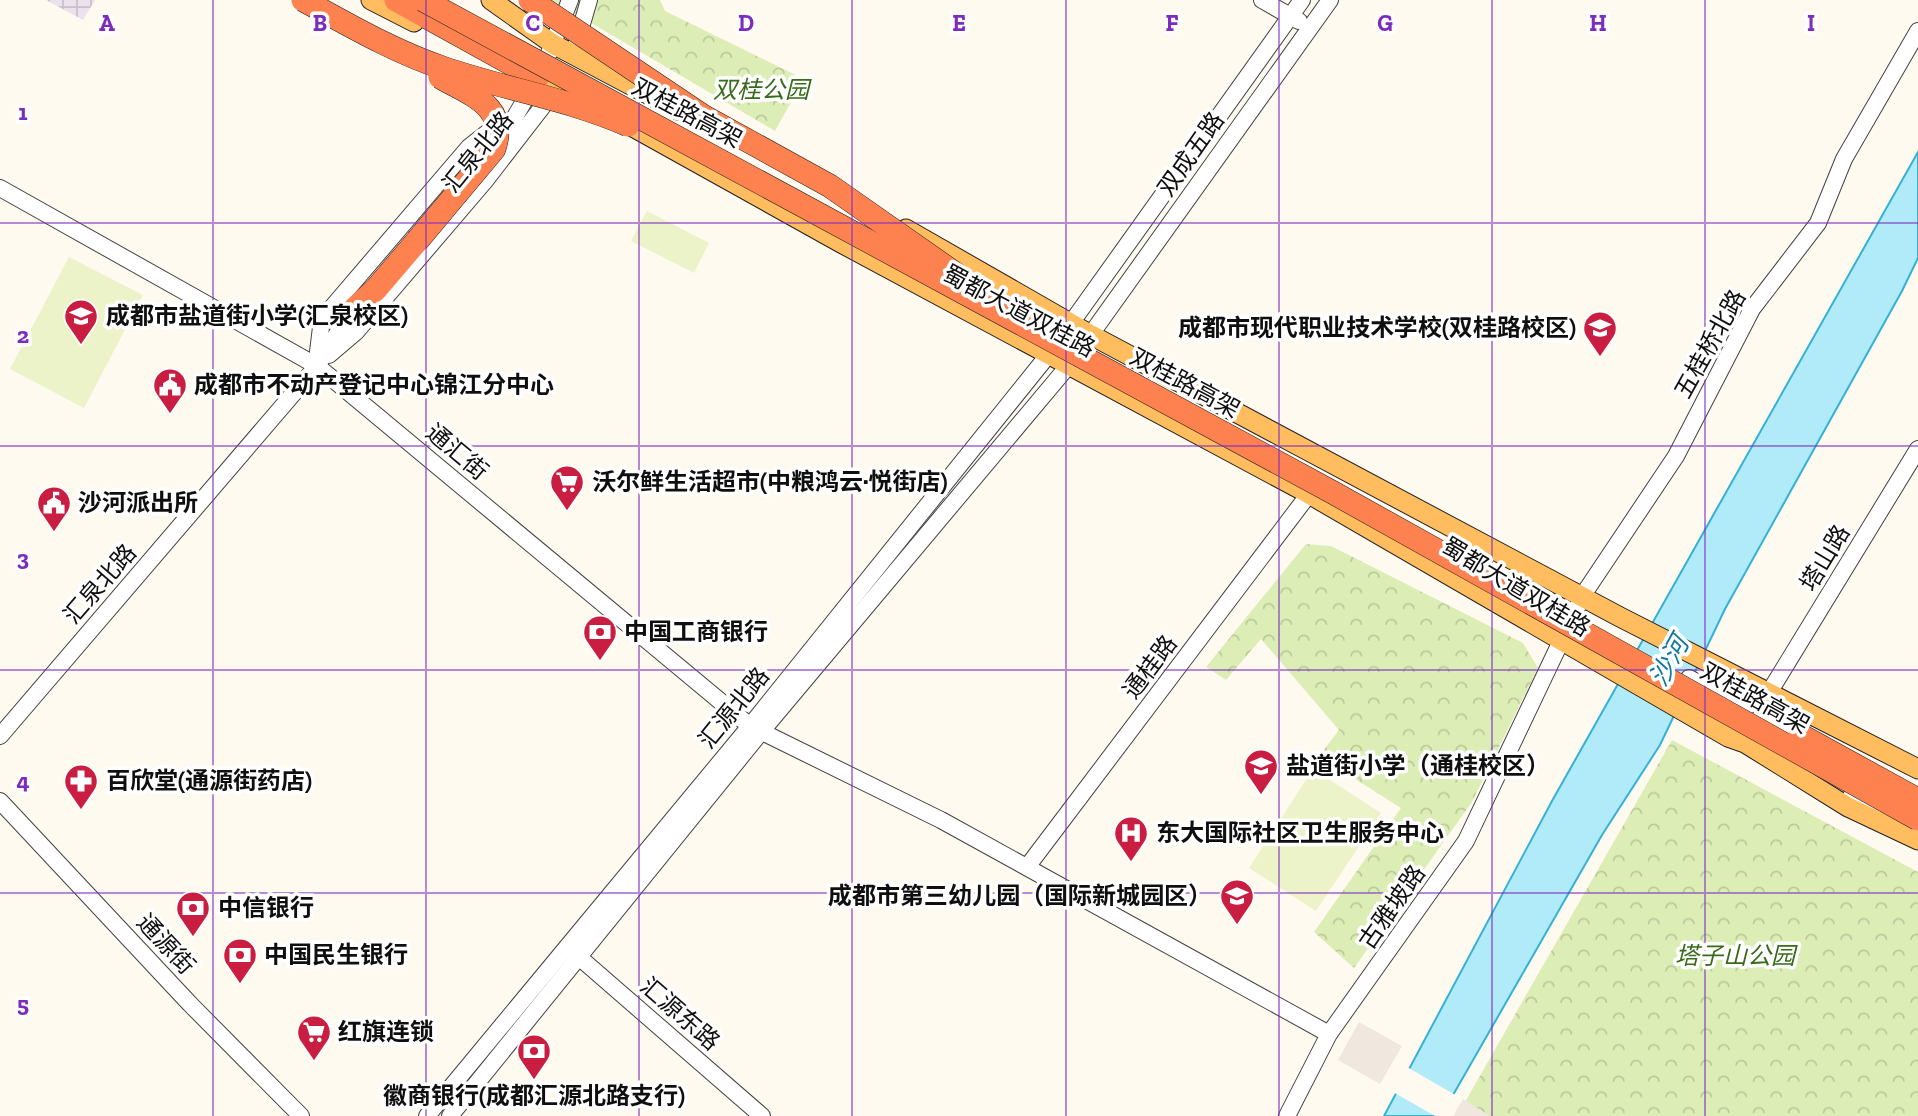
<svg xmlns="http://www.w3.org/2000/svg" width="1918" height="1116" font-family="'Zilla Slab','Noto Sans SC',serif">
  <style>
    .industrial { fill: url(#industrial-grid) }
    .park { fill: url(#park-crowns) }
    .pitch { fill: #ecf3c9 }
    .plaza { fill: #f0e8de }
    .water { fill: #b1ebfa; stroke: #33b1d6; stroke-width: 2 }
    .pier { fill: #fffaf0 }
    .lines { fill: none; stroke-linecap: round; stroke-linejoin: round }
    .minor-casing { stroke: #424242; stroke-width: 18 }
    .major-casing { stroke: #202020; stroke-width: 21 }
    .highway-casing { stroke: #202020; stroke-width: 24 }
    .minor { stroke: #fff; stroke-width: 16 }
    .major { stroke: #ffbd60; stroke-width: 19 }
    .highway { stroke: #fd8250; stroke-width: 23 }
    .highway-bridge-casing { stroke: #202020; stroke-width: 24; stroke-linecap: butt }
    .highway-bridge { stroke: #fd8250; stroke-width: 23 }
    .grid { fill: none; stroke: #7b2cbf; stroke-width: 2; stroke-opacity: 0.55 }
    .labels { text-anchor: middle; stroke-width: 7; stroke-linejoin: round; paint-order: stroke }
    .park-label { font-size: 24px; font-style: italic; fill: #386b1a; stroke: #fff }
    .street-label { font-size: 24px; fill: #0f0f0f; stroke: #fff }
    .poi-label { font-size: 24px; font-weight: bold; fill: #0f0f0f; stroke: #fff; text-anchor: start }
    .water-label { font-size: 26px; font-style: italic; fill: #0f7aa1; stroke: #fff }
    .grid-label { font-size: 23px; text-anchor: middle; font-weight: bold; fill: #7b2cbf; stroke: #fff; stroke-width: 7; stroke-linejoin: round; paint-order: stroke }
  </style>
  <defs>
    <pattern id="industrial-grid" width="8" height="8" patternUnits="userSpaceOnUse" patternTransform="scale(1.75)"><rect width="8" height="8" fill="#ebe2ee"/><path d="M0 4h8M4 0v8" fill="none" stroke="#c8c1cb"/></pattern>
    <pattern id="park-crowns" width="20" height="18" patternUnits="userSpaceOnUse" patternTransform="scale(1.75)"><rect width="20" height="18" fill="#dcedb6"/><path d="M2 6a3 3 0 1 1 6 0M12 15a3 3 0 1 1 6 0" fill="none" stroke="#bcca9b"/></pattern>
  </defs>
  <rect width="100%" height="100%" fill="#fffaf0"/>
  <polygon class="industrial" points="46,0 95,0 83,20"/>
  <g class="park">
    <polygon points="552,0 660,0 665,11 804,79 775,131"/>
    <polygon points="1306,544 1331,546 1523,643 1538,668 1472,802 1354,968 1314,932 1401,808 1319,756 1339,730 1261,639 1226,680 1206,667"/>
    <polygon points="1672,740 1918,872 1918,1116 1457,1116"/>
  </g>
  <g class="pitch">
    <polygon points="647,211 709,243 694,273 631,241"/>
    <polygon points="69,257 143,295 84,408 10,369"/>
    <polygon points="1313,769 1381,813 1316,911 1249,868"/>
  </g>
  <g class="plaza">
    <polygon points="1359,1022 1402,1046 1380,1084 1338,1060"/>
    <polygon points="1463,1099 1490,1116 1453,1116"/>
  </g>
  <polygon class="water" points="1918,152 1918,258 1902,291 1725,609 1660,745 1602,835 1441,1116 1384,1116 1552,801"/>
  <polygon class="pier" points="1407,1067 1457,1096 1445,1116 1435,1116 1393,1092"/>
  <g class="lines">
    <g class="minor-casing">
      <g id="minor">
        <polyline points="1262,0 1299,21"/>
        <polyline points="577,41 589,0"/>
        <polyline points="549,53 570,0"/>
        <polyline points="495,143 509,127 533,86"/>
        <polyline points="0,188 317,366 750,726 941,820 1329,1034"/>
        <polyline points="329,355 356,332 485,181 553,93"/>
        <polyline points="317,360 322,319 469,147 502,121"/>
        <path d="M1689,678C1709,689 1731,707 1755,697"/>
        <polyline points="1738,729 1743,709 1770,691 1918,449"/>
        <polyline points="0,736 317,366 355,305"/>
        <polyline points="1852,794 1895,822"/>
        <polyline points="0,801 190,1004 301,1116"/>
        <polyline points="1027,867 1309,494"/>
        <polyline points="572,951 762,1116"/>
        <polyline points="427,1116 750,726 1049,354 1302,0"/>
        <polyline points="450,1116 761,732 1069,365 1330,0"/>
        <polyline points="1287,1116 1329,1034 1466,841 1583,595 1676,456 1752,309 1818,223 1844,159 1918,31"/>
      </g>
    </g>
    <g class="major-casing">
      <g id="major">
        <polyline points="371,0 414,22"/>
        <polyline points="491,0 553,44 678,110"/>
        <polyline points="524,72 588,103"/>
        <polyline points="615,117 843,244 1309,494 1728,737 1745,743 1848,807 1918,840"/>
        <polyline points="906,229 1091,335 1620,617 1918,769"/>
      </g>
    </g>
    <g class="highway-casing">
      <g id="highway">
        <polyline points="396,0 537,78"/>
        <polyline points="351,312 376,289 417,241"/>
      </g>
    </g>
    <use href="#minor" class="minor"/>
    <use href="#major" class="major"/>
    <use href="#highway" class="highway"/>
    <g class="highway-bridge-casing">
      <g id="highway-bridge">
        <path d="M303,0C349,25 393,51 443,68C504,89 569,99 628,125"/>
        <polyline points="423,0 1332,492 1918,819"/>
        <polyline points="530,0 703,116 830,186 960,277"/>
        <path d="M417,241L494,149C509,106 471,95 440,77"/>
        <polyline points="1800,735 1918,800"/>
      </g>
    </g>
    <use href="#highway-bridge" class="highway-bridge"/>
  </g>
  <path class="grid" d="M213,0V1116M426,0V1116M639,0V1116M852,0V1116M1066,0V1116M1279,0V1116M1492,0V1116M1705,0V1116M0,223H1918M0,446H1918M0,670H1918M0,893H1918"/>
  <defs>
    <g id="school-pin" transform="scale(1.75)"><path d="M0 17L-7.5 6A9.5 9.5 0 1 1 7.5 6Z" fill="#c91d42" stroke="#fff"/><path d="M0-5L7-2L0 1L-7-2ZM-4 1L0 2.5L4 1V4Q0 6-4 4Z" fill="#fff"/></g>
    <g id="civic-pin" transform="scale(1.75)"><path d="M0 17L-7.5 6A9.5 9.5 0 1 1 7.5 6Z" fill="#c91d42" stroke="#fff"/><path d="M-.6-6.5H3V-4.5H.6V-3L4-1V1h2V6H-6V1h2V-1L-.6-3ZM-1.2 2.5V6h2.4V2.5Z" fill="#fff"/></g>
    <g id="supermarket-pin" transform="scale(1.75)"><path d="M0 17L-7.5 6A9.5 9.5 0 1 1 7.5 6Z" fill="#c91d42" stroke="#fff"/><path d="M-6-5.5h2.5l.6 2H6L4.5 2H-2.5L-4.4-4H-6ZM-1.5 3.2a1.3 1.3 0 1 0 .1 0ZM3 3.2a1.3 1.3 0 1 0 .1 0Z" fill="#fff"/></g>
    <g id="bank-pin" transform="scale(1.75)"><path d="M0 17L-7.5 6A9.5 9.5 0 1 1 7.5 6Z" fill="#c91d42" stroke="#fff"/><path d="M-6-4H6V4H-6ZM0-2.3a2.3 2.3 0 1 0 0 4.6a2.3 2.3 0 1 0 0-4.6Z" fill="#fff"/></g>
    <g id="pharmacy-pin" transform="scale(1.75)"><path d="M0 17L-7.5 6A9.5 9.5 0 1 1 7.5 6Z" fill="#c91d42" stroke="#fff"/><path d="M-2-6h4v4h4v4h-4v4h-4v-4h-4v-4h4Z" fill="#fff"/></g>
    <g id="hospital-pin" transform="scale(1.75)"><path d="M0 17L-7.5 6A9.5 9.5 0 1 1 7.5 6Z" fill="#c91d42" stroke="#fff"/><path d="M-5-5h3v3.5h4V-5h3V5h-3V1.5h-4V5h-3Z" fill="#fff"/></g>
  </defs>
  <g fill-rule="evenodd">
    <use href="#school-pin" x="81" y="316"/>
    <use href="#school-pin" x="1600" y="328"/>
    <use href="#civic-pin" x="170" y="385"/>
    <use href="#supermarket-pin" x="567" y="482"/>
    <use href="#civic-pin" x="54" y="503"/>
    <use href="#bank-pin" x="600" y="632"/>
    <use href="#school-pin" x="1261" y="766"/>
    <use href="#pharmacy-pin" x="81" y="781"/>
    <use href="#hospital-pin" x="1131" y="833"/>
    <use href="#school-pin" x="1237" y="896"/>
    <use href="#bank-pin" x="193" y="908"/>
    <use href="#bank-pin" x="240" y="955"/>
    <use href="#supermarket-pin" x="314" y="1032"/>
    <use href="#bank-pin" x="534" y="1051"/>
  </g>
  <g class="labels">
    <g class="park-label">
      <text x="761" y="98">双桂公园</text>
      <text x="1735" y="964">塔子山公园</text>
    </g>
    <g class="street-label">
      <text transform="translate(687 113) rotate(28)" y="8">双桂路高架</text>
      <text transform="translate(478 152) rotate(-51)" y="8">汇泉北路</text>
      <text transform="translate(1191 154) rotate(-55)" y="8">双成五路</text>
      <text transform="translate(1019 311) rotate(28)" y="8">蜀都大道双桂路</text>
      <text transform="translate(1710 344) rotate(-61)" y="8">五桂桥北路</text>
      <text transform="translate(1185 383) rotate(28)" y="8">双桂路高架</text>
      <text transform="translate(457 452) rotate(40)" y="8">通汇街</text>
      <text transform="translate(1825 558) rotate(-59)" y="8">塔山路</text>
      <text transform="translate(100 584) rotate(-49)" y="8">汇泉北路</text>
      <text transform="translate(1516 587) rotate(31)" y="8">蜀都大道双桂路</text>
      <text transform="translate(1150 667) rotate(-53)" y="8">通桂路</text>
      <text transform="translate(1755 698) rotate(29)" y="8">双桂路高架</text>
      <text transform="translate(734 708) rotate(-51)" y="8">汇源北路</text>
      <text transform="translate(1392 907) rotate(-55)" y="8">古雅坡路</text>
      <text transform="translate(166 944) rotate(47)" y="8">通源街</text>
      <text transform="translate(680 1014) rotate(41)" y="8">汇源东路</text>
    </g>
    <g class="poi-label">
      <text x="106" y="324">成都市盐道街小学(汇泉校区)</text>
      <text x="1576" y="336" text-anchor="end">成都市现代职业技术学校(双桂路校区)</text>
      <text x="194" y="393">成都市不动产登记中心锦江分中心</text>
      <text x="592" y="490">沃尔鲜生活超市(中粮鸿云·悦街店)</text>
      <text x="78" y="511">沙河派出所</text>
      <text x="624" y="640">中国工商银行</text>
      <text x="1286" y="774">盐道街小学（通桂校区）</text>
      <text x="106" y="789">百欣堂(通源街药店)</text>
      <text x="1156" y="841">东大国际社区卫生服务中心</text>
      <text x="1212" y="904" text-anchor="end">成都市第三幼儿园（国际新城园区）</text>
      <text x="218" y="916">中信银行</text>
      <text x="264" y="963">中国民生银行</text>
      <text x="338" y="1040">红旗连锁</text>
      <text x="534" y="1104" text-anchor="middle">徽商银行(成都汇源北路支行)</text>
    </g>
    <g class="water-label">
      <text transform="translate(1669 661) rotate(-61)" y="9">沙河</text>
    </g>
  </g>
  <g class="grid-label">
    <text x="107" y="31">A</text>
    <text x="320" y="31">B</text>
    <text x="533" y="31">C</text>
    <text x="746" y="31">D</text>
    <text x="959" y="31">E</text>
    <text x="1172" y="31">F</text>
    <text x="1385" y="31">G</text>
    <text x="1598" y="31">H</text>
    <text x="1811" y="31">I</text>
    <text x="23" y="120">1</text>
    <text x="23" y="343">2</text>
    <text x="23" y="566">3</text>
    <text x="23" y="789">4</text>
    <text x="23" y="1012">5</text>
  </g>
</svg>
